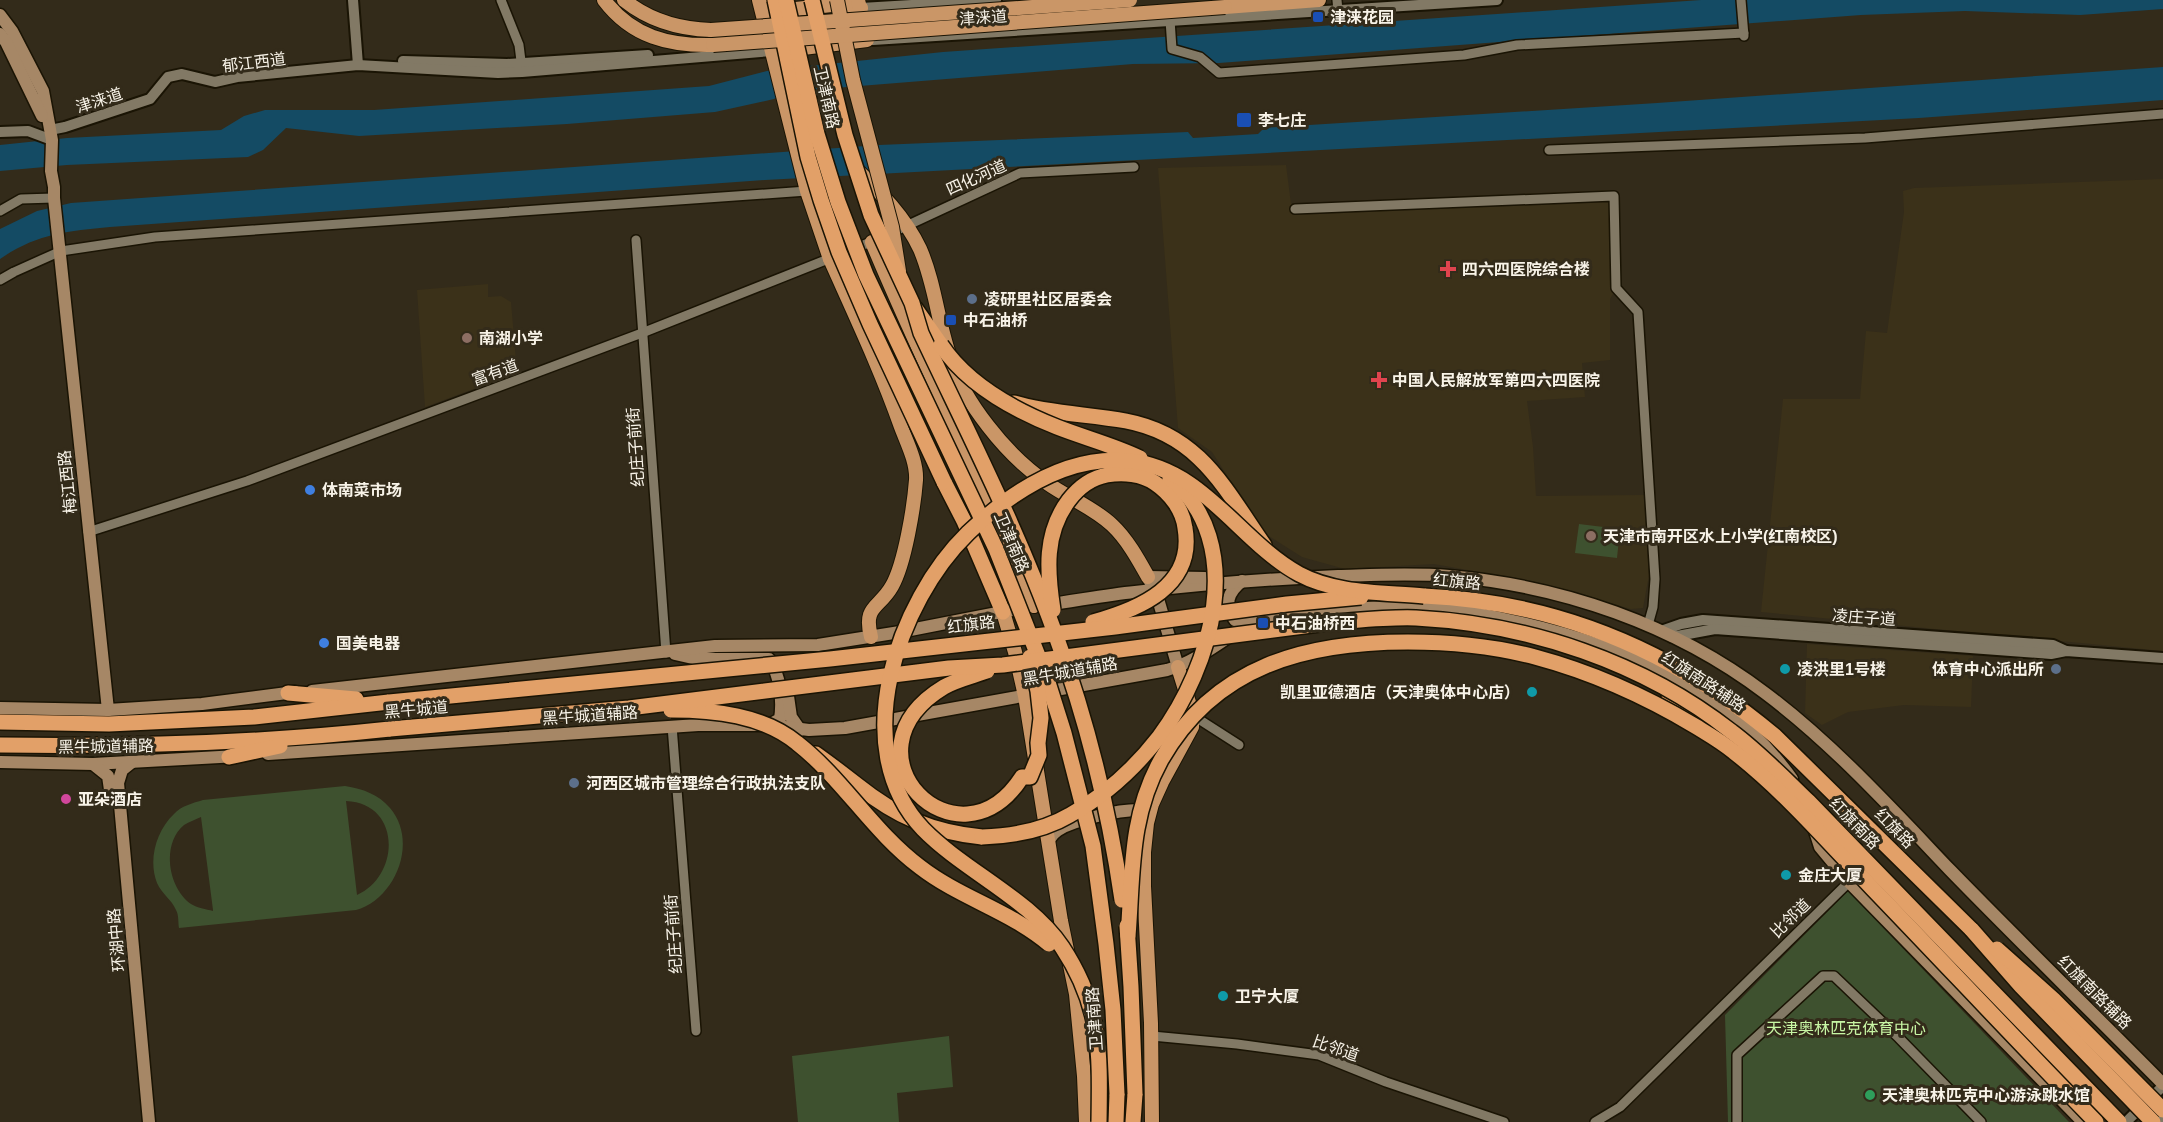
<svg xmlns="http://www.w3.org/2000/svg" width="2163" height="1122" font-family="Helvetica,'Noto Sans SC',sans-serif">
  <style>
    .built { fill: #3b3119 }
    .green { fill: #3e512f; fill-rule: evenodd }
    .water { fill: #144b64 }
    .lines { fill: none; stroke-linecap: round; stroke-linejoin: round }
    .minor-casing { stroke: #1a1404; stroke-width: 12 }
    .tertiary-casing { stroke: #1a1404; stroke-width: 14 }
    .secondary-casing { stroke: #1a1404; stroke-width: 15 }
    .primary-casing { stroke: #1a1404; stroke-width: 16 }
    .trunk-casing { stroke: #1a1404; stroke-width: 18 }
    .minor { stroke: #827965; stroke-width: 9 }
    .tertiary { stroke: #827965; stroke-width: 10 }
    .secondary { stroke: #a68766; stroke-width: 12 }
    .primary { stroke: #ca9667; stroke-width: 14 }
    .trunk { stroke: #e2a068; stroke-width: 15 }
    .primary-bridge-casing { stroke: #1a1404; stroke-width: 16; stroke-linecap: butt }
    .trunk-bridge-casing { stroke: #1a1404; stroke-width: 18; stroke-linecap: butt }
    .primary-bridge { stroke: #ca9667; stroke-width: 14 }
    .trunk-bridge { stroke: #e2a068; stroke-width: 15 }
    .transit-dot { fill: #1a4fb4; stroke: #332b1a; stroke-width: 2 }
    .health-dot { fill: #e0444e; stroke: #332b1a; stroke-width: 2 }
    .service-dot { fill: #5c6f8a; stroke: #332b1a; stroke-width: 2 }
    .education-dot { fill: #8d6e63; stroke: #332b1a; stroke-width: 2 }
    .shop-dot { fill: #3f7fe0; stroke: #332b1a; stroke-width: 2 }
    .culture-dot { fill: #0f9aa8; stroke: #332b1a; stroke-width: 2 }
    .hotel-dot { fill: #d1479c; stroke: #332b1a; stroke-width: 2 }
    .leisure-dot { fill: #2e9e5b; stroke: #332b1a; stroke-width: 2 }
    .labels { text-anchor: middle; stroke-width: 6; stroke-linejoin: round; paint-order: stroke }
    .street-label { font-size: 16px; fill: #f8f3e8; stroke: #332b1a }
    .poi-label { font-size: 16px; font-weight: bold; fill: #f8f3e8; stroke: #332b1a; text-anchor: start }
    .park-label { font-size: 16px; fill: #c7f6a4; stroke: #332b1a }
  </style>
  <rect width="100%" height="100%" fill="#332b1a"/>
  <g class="built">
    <polygon points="1286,165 1291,204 1612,190 1618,194 1619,284 1610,299 1610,360 1582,363 1585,397 1527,401 1533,447 1536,496 1644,495 1649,575 1643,608 1631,609 1534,582 1434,564 1345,569 1302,557 1264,533 1212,452 1178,428 1158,168"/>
    <polygon points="2163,179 2163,651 1761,612 1783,399 1860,399 1866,331 1887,333 1904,212 1903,191 1914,188"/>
    <polygon points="488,284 488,297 501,296 511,302 517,373 425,407 417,290"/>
    <polygon points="1807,644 1973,656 1971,707 1904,705 1848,712 1822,725 1805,713"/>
  </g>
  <g class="green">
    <polygon points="1579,524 1620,529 1617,558 1575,553"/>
    <path d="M345,786C363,789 378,794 390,808C419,842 395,899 356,910L179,928C178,923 179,915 176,910C172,900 162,894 157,883C148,860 156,831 174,814C181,806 193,803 203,800ZM346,801C401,803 401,875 357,895ZM201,817L213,910V911C206,909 197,908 191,904C168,888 161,844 184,825C189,822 196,819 201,817Z"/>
    <polygon points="1848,891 2069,1122 1728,1122 1725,1015"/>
    <polygon points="949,1036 953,1087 897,1093 899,1122 798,1122 792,1056"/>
  </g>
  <g class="water">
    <polygon points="1701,0 2163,0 2163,9 2080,15 1965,11 1861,15 1219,63 1133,64 785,92 774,99 715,112 567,124 359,136 286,128 263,150 248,157 67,165 0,171 0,145 67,138 221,130 244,116 265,110 374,110 709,86 771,70 943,52"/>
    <path d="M2163,67V100L1919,118L765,180L110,227C67,231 36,234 0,259V229L37,211L71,203L879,145L1188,132L1193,138L1258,134L1264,128L1657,103Z"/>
  </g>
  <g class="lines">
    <g class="minor-casing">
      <g id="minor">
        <polyline points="501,0 519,45 522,69"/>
        <polyline points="1337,0 1338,11"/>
        <polyline points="1741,0 1744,36"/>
        <polyline points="1170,20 1172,49 1200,57 1219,73 1464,55 1517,45 1744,33"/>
        <polyline points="1549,150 1865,138 2163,114"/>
        <polyline points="1295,209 1614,196 1616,288 1638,312 1655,579 1653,607 1648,625"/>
        <polyline points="0,211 21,199 54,198"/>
        <polyline points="889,234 1020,173 1134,167"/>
        <polyline points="636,240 666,653"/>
        <polyline points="0,280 14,272 61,251 155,237 807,191"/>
        <polyline points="88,532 247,481 642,333 876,240"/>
        <polyline points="1200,720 1239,745"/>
        <polyline points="672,726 696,1031"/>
        <polyline points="1152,1036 1237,1044 1319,1055 1386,1082 1504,1122"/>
        <polyline points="1595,1122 1620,1107 1849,882"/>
        <polyline points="1737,1122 1737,1055 1823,976 1834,976 1899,1038 1981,1122"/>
      </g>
    </g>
    <g class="tertiary-casing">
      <g id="tertiary">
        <polyline points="353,0 358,65"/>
        <polyline points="861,8 996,0"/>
        <polyline points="873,40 1497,0"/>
        <polyline points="403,61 507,64 648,55"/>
        <polyline points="50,130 65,127 150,99 168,77 182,74 215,82 237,77 358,65 498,73 522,72 772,51"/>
        <polyline points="0,132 28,131 52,140"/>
        <polyline points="1661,631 1681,624 1703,620 2053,645 2066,651"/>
        <polyline points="1672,637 1715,629 2051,654 2066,651 2163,658"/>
        <polyline points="2126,1122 2163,1086"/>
        <polyline points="2158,1122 2163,1117"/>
      </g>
    </g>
    <g class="secondary-casing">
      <g id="secondary">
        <polyline points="0,15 12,31 43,91 52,140 51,171 54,187 54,198 108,710"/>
        <polyline points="0,34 6,42 42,116"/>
        <path d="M1242,581C1228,592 1223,605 1235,620L1248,622"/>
        <path d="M1044,605C1075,601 1105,595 1135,592C1202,584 1270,579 1338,576C1375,575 1412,573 1449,576C1562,586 1674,624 1765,693C1832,743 1892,809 1950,870C2020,942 2092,1012 2163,1084"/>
        <path d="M675,654L697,659H769C780,674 783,701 780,719L769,725"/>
        <polyline points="1178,667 1158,599 1148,577 1205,578"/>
        <polyline points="312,691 715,646 818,645 900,632 1027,607"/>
        <polyline points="788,696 791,717 800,730"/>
        <polyline points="0,708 108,710 202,704 295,692"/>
        <path d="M268,754L698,725H769L809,730L845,728L1167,670C1188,664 1208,651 1227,638C1238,630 1246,623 1260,620C1312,613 1366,605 1419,607C1451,608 1482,614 1513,621C1618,644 1728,689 1792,779"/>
        <polyline points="0,762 93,764 238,756"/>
        <polyline points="132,762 122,770 118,783 149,1122"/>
        <polyline points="93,764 108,776 111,797"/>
        <polyline points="1814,828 1820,847 1849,882 2083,1122"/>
        <path d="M1048,841C1051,837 1053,833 1058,830C1074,820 1118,810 1138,810L1145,817"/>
      </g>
    </g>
    <g class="primary-casing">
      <g id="primary">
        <path d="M604,0C632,37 669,46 713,45"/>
        <path d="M624,0C650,21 679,29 711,30"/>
        <polyline points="759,0 807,191 830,259 837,264"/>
        <polyline points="1225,7 1319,0"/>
        <polyline points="777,11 841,4 861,8"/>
        <polyline points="787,50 867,40 858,0"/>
        <path d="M855,168C880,192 905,217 920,249C936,286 938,326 952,363C959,385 974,408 988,426C1005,448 1025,468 1047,483C1068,498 1093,507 1112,525C1127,539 1138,559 1148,577"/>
        <path d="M872,242C923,365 984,483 1034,606"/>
        <path d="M830,259C855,315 881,370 901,427C907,443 917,462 916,480C914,506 905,563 892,586C879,609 863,605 871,637"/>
        <polyline points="1003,612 1015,652 1025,696 1061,921 1076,994 1084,1076 1086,1122"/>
        <polyline points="1152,1122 1151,1023 1144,886 1144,852 1147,823 1152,804 1162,782 1192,727 1192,712 1178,667"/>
      </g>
    </g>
    <g class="trunk-casing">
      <g id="trunk">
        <polyline points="915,308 941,345"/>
        <path d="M1014,403C1051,414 1089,414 1126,421C1200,435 1225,489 1264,545"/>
        <polyline points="944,482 964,521 1003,612"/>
        <path d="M1424,596C1558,602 1673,650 1775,736L1972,930"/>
        <polyline points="288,693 356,699"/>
        <polyline points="1669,695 1708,729"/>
        <polyline points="0,722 109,724 254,717 389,702"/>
        <path d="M0,745C130,747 261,743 390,729"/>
        <path d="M816,754C830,764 843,774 857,785C897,817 932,832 982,837"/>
        <polyline points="229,757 280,746"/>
        <polyline points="1987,1000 2012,1022 2029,1034"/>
        <polyline points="1116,1122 1117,1094"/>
        <polyline points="1133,1122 1135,1094"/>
      </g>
    </g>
    <use href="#minor" class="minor"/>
    <use href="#tertiary" class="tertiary"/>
    <use href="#secondary" class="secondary"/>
    <use href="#primary" class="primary"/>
    <use href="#trunk" class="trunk"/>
    <g class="primary-bridge-casing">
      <g id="primary-bridge">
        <polyline points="837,0 853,80 892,227 899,271"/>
        <polyline points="711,30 1130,0"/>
        <polyline points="713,45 1225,7"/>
      </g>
    </g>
    <g class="trunk-bridge-casing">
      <g id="trunk-bridge">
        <polyline points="775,0 808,157 821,200 839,252 870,324 944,482"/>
        <polyline points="786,0 817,134 838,202 866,275 996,549 1046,676 1064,733 1093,846 1106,944 1113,1010 1117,1094"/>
        <path d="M812,0L845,135L871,215L912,303L921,333C968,433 1019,532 1056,636C1087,720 1109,810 1122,900"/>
        <path d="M941,345C967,384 1014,410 1057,427C1085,438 1113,445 1140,458"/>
        <path d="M1053,610C1047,571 1044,533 1069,500C1079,487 1091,478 1107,475C1123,472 1142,474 1155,483C1170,493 1183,510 1185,528C1195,586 1140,609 1093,622"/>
        <path d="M987,671C973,676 956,680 944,687C835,753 958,876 1022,777H1030L1039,755L1038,743L1041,718L1038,691L1030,657"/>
        <polyline points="389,702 830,659 1115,627 1287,604 1361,597"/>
        <path d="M671,710C714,710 763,715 797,743C843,779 873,832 920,867C960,898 1010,911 1049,944"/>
        <path d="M390,729L629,708L949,668L1003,665L1335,622C1362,620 1389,617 1416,618C1529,624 1643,662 1732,732C1760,753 1784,778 1809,802L2119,1122"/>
        <path d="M982,837C1013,836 1043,831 1070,815C1104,796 1135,768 1159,737C1211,668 1249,543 1170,478"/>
        <polyline points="1127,926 1131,987 1135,1094"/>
        <polyline points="1972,930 2021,986 2153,1122"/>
        <path d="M1128,936C1133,873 1129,818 1161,760C1215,665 1307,642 1408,642C1451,642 1493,646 1535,657C1591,672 1645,696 1695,726C1708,734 1722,742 1734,752C1785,792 1828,842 1873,889C1947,966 2021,1045 2096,1122"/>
        <polyline points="1997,949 2053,999 2163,1110"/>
        <path d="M1099,1122C1100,1054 1102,1007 1062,947C1030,899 964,871 923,829C846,748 898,601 968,533C1011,492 1068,454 1130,461C1204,469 1239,541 1299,574C1336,594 1383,592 1424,596"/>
      </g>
    </g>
    <use href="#primary-bridge" class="primary-bridge"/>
    <use href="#trunk-bridge" class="trunk-bridge"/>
  </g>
  <g class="transit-dot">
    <rect x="1312" y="11" width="12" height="12" rx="3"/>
    <rect x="1236" y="112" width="16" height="16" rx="3"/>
    <rect x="945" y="314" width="12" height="12" rx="3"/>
    <rect x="1257" y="617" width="12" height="12" rx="3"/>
  </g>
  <g class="health-dot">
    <path d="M1445 260h6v6h6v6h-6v6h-6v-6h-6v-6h6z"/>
    <path d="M1376 371h6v6h6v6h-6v6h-6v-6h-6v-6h6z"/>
  </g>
  <g class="service-dot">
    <circle cx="972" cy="299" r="6"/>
    <circle cx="2056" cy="669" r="6"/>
    <circle cx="574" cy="783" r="6"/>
  </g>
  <g class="education-dot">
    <circle cx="467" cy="338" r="6"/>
    <circle cx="1591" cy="536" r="6"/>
  </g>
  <g class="shop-dot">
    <circle cx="310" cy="490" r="6"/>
    <circle cx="324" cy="643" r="6"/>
  </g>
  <g class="culture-dot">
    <circle cx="1785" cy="669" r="6"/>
    <circle cx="1532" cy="692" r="6"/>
    <circle cx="1786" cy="875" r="6"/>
    <circle cx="1223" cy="996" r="6"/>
  </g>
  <circle class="hotel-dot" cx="66" cy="799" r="6"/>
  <circle class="leisure-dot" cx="1870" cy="1095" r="6"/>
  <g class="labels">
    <g class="street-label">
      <text transform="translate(983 17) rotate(-4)" y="6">津涞道</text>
      <text transform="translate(254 62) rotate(-7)" y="6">郁江西道</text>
      <text transform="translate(827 97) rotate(77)" y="6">卫津南路</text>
      <text transform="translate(99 100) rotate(-18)" y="6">津涞道</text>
      <text transform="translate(976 177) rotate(-24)" y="6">四化河道</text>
      <text transform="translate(495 372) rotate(-20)" y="6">富有道</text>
      <text transform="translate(635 447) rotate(-94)" y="6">纪庄子前街</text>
      <text transform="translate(67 482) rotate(-96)" y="6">梅江西路</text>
      <text transform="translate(1012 542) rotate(67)" y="6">卫津南路</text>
      <text transform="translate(1457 581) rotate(5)" y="6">红旗路</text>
      <text transform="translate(1864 617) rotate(4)" y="6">凌庄子道</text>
      <text transform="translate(971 624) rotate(-7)" y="6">红旗路</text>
      <text transform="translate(1070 671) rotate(-10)" y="6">黑牛城道辅路</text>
      <text transform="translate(1704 681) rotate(33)" y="6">红旗南路辅路</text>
      <text transform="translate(416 709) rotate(-5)" y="6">黑牛城道</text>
      <text transform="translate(590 715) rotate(-4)" y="6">黑牛城道辅路</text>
      <text transform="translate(106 746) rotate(-1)" y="6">黑牛城道辅路</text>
      <text transform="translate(1855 823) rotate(46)" y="6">红旗南路</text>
      <text transform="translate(1895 828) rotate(45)" y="6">红旗路</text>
      <text transform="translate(1790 918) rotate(-44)" y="6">比邻道</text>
      <text transform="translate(673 934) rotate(-94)" y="6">纪庄子前街</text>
      <text transform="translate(116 940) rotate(-95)" y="6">环湖中路</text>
      <text transform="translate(2095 992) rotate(45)" y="6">红旗南路辅路</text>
      <text transform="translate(1094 1019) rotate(-94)" y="6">卫津南路</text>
      <text transform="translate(1336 1048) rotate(19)" y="6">比邻道</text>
    </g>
    <g class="poi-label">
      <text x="1330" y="23">津涞花园</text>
      <text x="1258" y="126">李七庄</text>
      <text x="1462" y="275">四六四医院综合楼</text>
      <text x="984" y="305">凌研里社区居委会</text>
      <text x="963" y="326">中石油桥</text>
      <text x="479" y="344">南湖小学</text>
      <text x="1392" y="386">中国人民解放军第四六四医院</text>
      <text x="322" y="496">体南菜市场</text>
      <text x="1603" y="542">天津市南开区水上小学(红南校区)</text>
      <text x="1275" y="629">中石油桥西</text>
      <text x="336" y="649">国美电器</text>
      <text x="1797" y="675">凌洪里1号楼</text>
      <text x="2044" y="675" text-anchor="end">体育中心派出所</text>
      <text x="1520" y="698" text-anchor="end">凯里亚德酒店（天津奥体中心店）</text>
      <text x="586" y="789">河西区城市管理综合行政执法支队</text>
      <text x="78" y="805">亚朵酒店</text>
      <text x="1798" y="881">金庄大厦</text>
      <text x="1235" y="1002">卫宁大厦</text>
      <text x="1882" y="1101">天津奥林匹克中心游泳跳水馆</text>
    </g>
    <g class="park-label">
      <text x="1846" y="1034">天津奥林匹克体育中心</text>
    </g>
  </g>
</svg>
